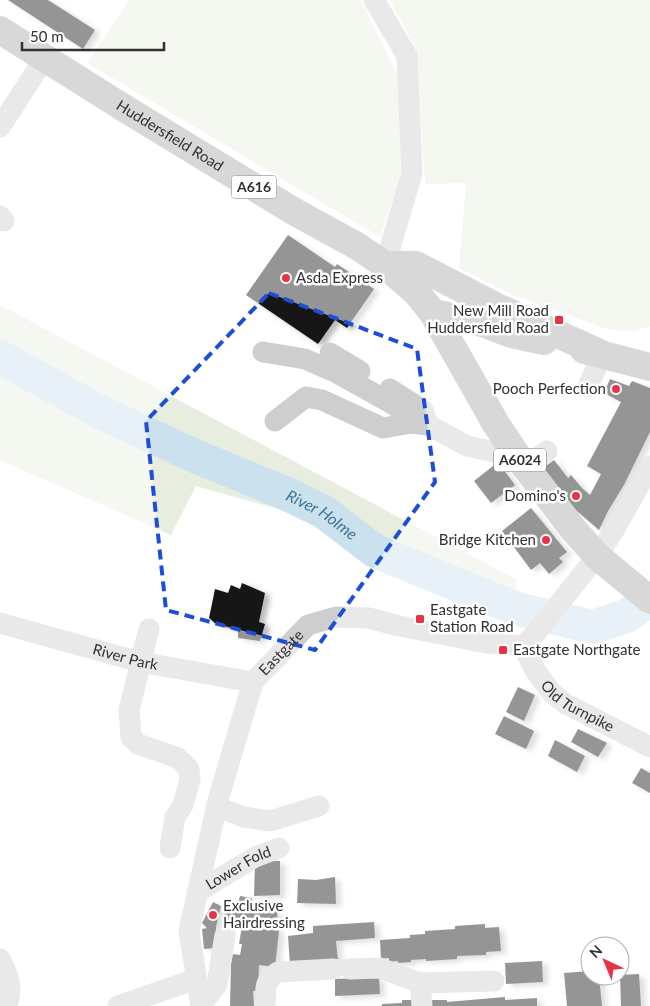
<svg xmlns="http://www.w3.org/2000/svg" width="650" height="1006" font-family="Lato,sans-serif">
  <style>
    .green { fill: #e8eedf }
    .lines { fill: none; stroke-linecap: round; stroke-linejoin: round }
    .river { stroke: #cbe1ed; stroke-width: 34 }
    .building { fill: #181818; filter: url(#shadow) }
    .minor { stroke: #cecece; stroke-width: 21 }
    .major { stroke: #a9a9a9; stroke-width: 28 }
    .marked { fill: none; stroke: #1d4ed8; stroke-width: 4; stroke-dasharray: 10 6; stroke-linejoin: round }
    .poi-dot { fill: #e83246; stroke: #fff; stroke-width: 2 }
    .labels { text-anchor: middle; stroke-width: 5; stroke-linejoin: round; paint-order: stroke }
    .shield { fill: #fff; stroke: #6f6f6f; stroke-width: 1 }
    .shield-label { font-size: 14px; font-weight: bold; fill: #313131 }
    .street-label { font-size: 15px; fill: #313131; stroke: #fff }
    .poi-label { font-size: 15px; fill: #313131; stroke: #fff; text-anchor: start }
    .water-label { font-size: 16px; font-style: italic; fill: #3c7696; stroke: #fff }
  </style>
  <defs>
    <filter id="shadow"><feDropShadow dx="5.5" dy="3" stdDeviation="2.5" flood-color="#0004"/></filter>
  </defs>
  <rect width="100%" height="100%" fill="#fff"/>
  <g class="green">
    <polygon points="129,0 361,0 402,84 406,161 380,237 87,63"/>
    <polygon points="390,0 650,0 650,326 633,331 610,330 515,296 459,268 466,183 425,184 416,50"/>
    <polygon points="0,305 517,580 512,621 411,579 299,515 196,486 171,535 0,460"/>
  </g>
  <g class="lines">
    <path class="river" id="s1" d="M0,357L98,411L197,457L285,493L324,512L375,551L517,609L593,627L626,616L650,600"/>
  </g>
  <g class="building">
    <polygon points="8,0 48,0 95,30 83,49"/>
    <polygon points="288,235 335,267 337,264 374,289 347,328 335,320 318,344 246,295"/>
    <polygon points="610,379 629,386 632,381 650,388 650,432 624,485 608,511 599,530 571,506 543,468 554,460 568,478 571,475 582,488 590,495 601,474 587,466 621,402 604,393"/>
    <polygon points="498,462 515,485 491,503 474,481"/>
    <polygon points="531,508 567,552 559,558 563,562 549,574 540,563 531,570 502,531"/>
    <polygon points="242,583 265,593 259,622 265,624 260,641 238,638 238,631 217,625 209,618 215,589 228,593 231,585 240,589"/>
    <polygon points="518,687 535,695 524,721 506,712"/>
    <polygon points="504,716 534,731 526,749 495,734"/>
    <polygon points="578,729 607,743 598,757 571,742"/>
    <polygon points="555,740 585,756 577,772 548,756"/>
    <polygon points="641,768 650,773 650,793 632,783"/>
    <polygon points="255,861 280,861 280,895 254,896"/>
    <polygon points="335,877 336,904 297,903 298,879 316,880"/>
    <polygon points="240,896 252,898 250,909 278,911 275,930 279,931 275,967 259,965 258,991 253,991 254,1006 230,1006 231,964 233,954 240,955 242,944 239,944 242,926 223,922 227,905 237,907"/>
    <polygon points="213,902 221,906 216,927 216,948 204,949 202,929 207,928 202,923"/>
    <polygon points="374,922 375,938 336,941 338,961 290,965 288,936 313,933 313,926"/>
    <polygon points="485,924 485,928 499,927 501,951 486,952 486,955 457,956 457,959 426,961 426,959 411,960 411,962 398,963 398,961 389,962 389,958 381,959 380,940 410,938 410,935 425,934 425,931 455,929 455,926"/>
    <polygon points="542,961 543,982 506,984 505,963"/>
    <polygon points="590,971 590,976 599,976 602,1006 567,1006 564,973"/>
    <polygon points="639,974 641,1006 621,1006 620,975"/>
    <polygon points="379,977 380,994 335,996 335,979"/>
    <polygon points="505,997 505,1000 537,998 537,1006 432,1006 431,1000 447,1000 447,1002"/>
    <polygon points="402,1000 414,1000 414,1006 382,1006 382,1004 402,1003"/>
  </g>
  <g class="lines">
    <g class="minor">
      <polyline points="374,0 407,56 412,173 385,265"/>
      <polyline points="0,127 44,59"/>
      <polyline points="0,216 4,221"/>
      <polyline points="263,352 305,359 339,374 396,406 411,423"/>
      <polyline points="330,353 360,371"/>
      <polyline points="588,387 602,354"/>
      <polyline points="390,389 423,410 428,425"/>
      <polyline points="275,421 306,397 322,400 383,428 411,423 428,425 467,446 518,457"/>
      <polyline points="525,467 547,451"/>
      <path id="s2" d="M0,623L140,662L253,682"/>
      <polyline points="149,629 129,710 131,737 138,744 178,758 189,769 190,780 183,805 175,817 170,848"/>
      <path id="s3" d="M523,646L535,670L552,693L566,704L650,747"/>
      <polyline points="217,807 244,817 270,821 319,806"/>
      <path id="s4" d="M197,892L255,857L279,848"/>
      <path d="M0,959C9,976 13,986 7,1006"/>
      <polyline points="350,969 380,968 420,983 494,981"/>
      <polyline points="420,983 422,1006"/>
      <polyline points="118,1006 196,979"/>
      <polyline points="200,1006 217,985 225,935"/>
      <path id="s5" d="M201,1006L189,931L218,800L253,682L308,625L336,617L369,618L395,625L486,643L523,646L535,634L597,556L613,532L650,466"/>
      <path d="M265,1006C266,990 263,981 278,972L334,969"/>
    </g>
    <g class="major">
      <path id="s6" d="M0,30L124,108L295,212L357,246L385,265L417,293L433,313L496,424L518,457L573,529L597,556L650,600"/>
      <polyline points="385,265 416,265 497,307 602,354"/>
      <polyline points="433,313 482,323 511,334 544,341"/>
      <polyline points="584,350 650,367"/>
    </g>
  </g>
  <path d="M0 0H650V1006H0ZM269,293L417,349L435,482L315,650L166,610L146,421Z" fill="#fff" fill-opacity=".55" fill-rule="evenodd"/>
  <path class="marked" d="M269,293L417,349L435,482L315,650L166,610L146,421Z"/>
  <g class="poi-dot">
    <circle cx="286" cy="278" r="5"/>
    <rect x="554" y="315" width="10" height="10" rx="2.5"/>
    <circle cx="616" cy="389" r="5"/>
    <circle cx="576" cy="496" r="5"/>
    <circle cx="546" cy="540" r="5"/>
    <rect x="415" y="614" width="10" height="10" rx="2.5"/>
    <rect x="498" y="645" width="10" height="10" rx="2.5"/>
    <circle cx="213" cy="915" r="5"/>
  </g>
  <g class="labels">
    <g class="shield">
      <rect x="231.5" y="175.5" width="45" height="23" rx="4"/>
      <rect x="494" y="448.5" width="52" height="23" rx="4"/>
    </g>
    <g class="shield-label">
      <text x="254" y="192">A616</text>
      <text x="520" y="465">A6024</text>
    </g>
    <g class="street-label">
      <text dy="5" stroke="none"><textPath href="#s6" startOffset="200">Huddersfield Road</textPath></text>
      <text dy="5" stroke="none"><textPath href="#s5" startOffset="374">Eastgate</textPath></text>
      <text dy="5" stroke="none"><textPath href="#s2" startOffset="130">River Park</textPath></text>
      <text dy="5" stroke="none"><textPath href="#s3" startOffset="84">Old Turnpike</textPath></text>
      <text dy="5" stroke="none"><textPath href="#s4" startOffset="48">Lower Fold</textPath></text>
    </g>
    <g class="poi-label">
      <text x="296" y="283">Asda Express</text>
      <text x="549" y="316" text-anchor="end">New Mill Road<tspan x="549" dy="17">Huddersfield Road</tspan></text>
      <text x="606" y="394" text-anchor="end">Pooch Perfection</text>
      <text x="566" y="501" text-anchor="end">Domino's</text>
      <text x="536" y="545" text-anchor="end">Bridge Kitchen</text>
      <text x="430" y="615">Eastgate<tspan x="430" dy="17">Station Road</tspan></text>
      <text x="513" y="655">Eastgate Northgate</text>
      <text x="223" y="911">Exclusive<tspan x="223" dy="17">Hairdressing</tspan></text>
    </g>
    <g class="water-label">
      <text dy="6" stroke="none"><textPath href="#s1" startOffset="359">River Holme</textPath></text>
    </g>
  </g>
  <g transform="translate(605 961) rotate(316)"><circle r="24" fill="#ffffff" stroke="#adadad"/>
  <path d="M0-4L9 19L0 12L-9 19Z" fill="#e83246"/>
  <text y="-8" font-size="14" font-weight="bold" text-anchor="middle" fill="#313131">N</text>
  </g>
  <path d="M22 42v8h142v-8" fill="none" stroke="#313131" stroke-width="2.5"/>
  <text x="30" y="42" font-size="15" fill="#313131" stroke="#ffffff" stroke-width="4" paint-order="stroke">50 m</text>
</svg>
